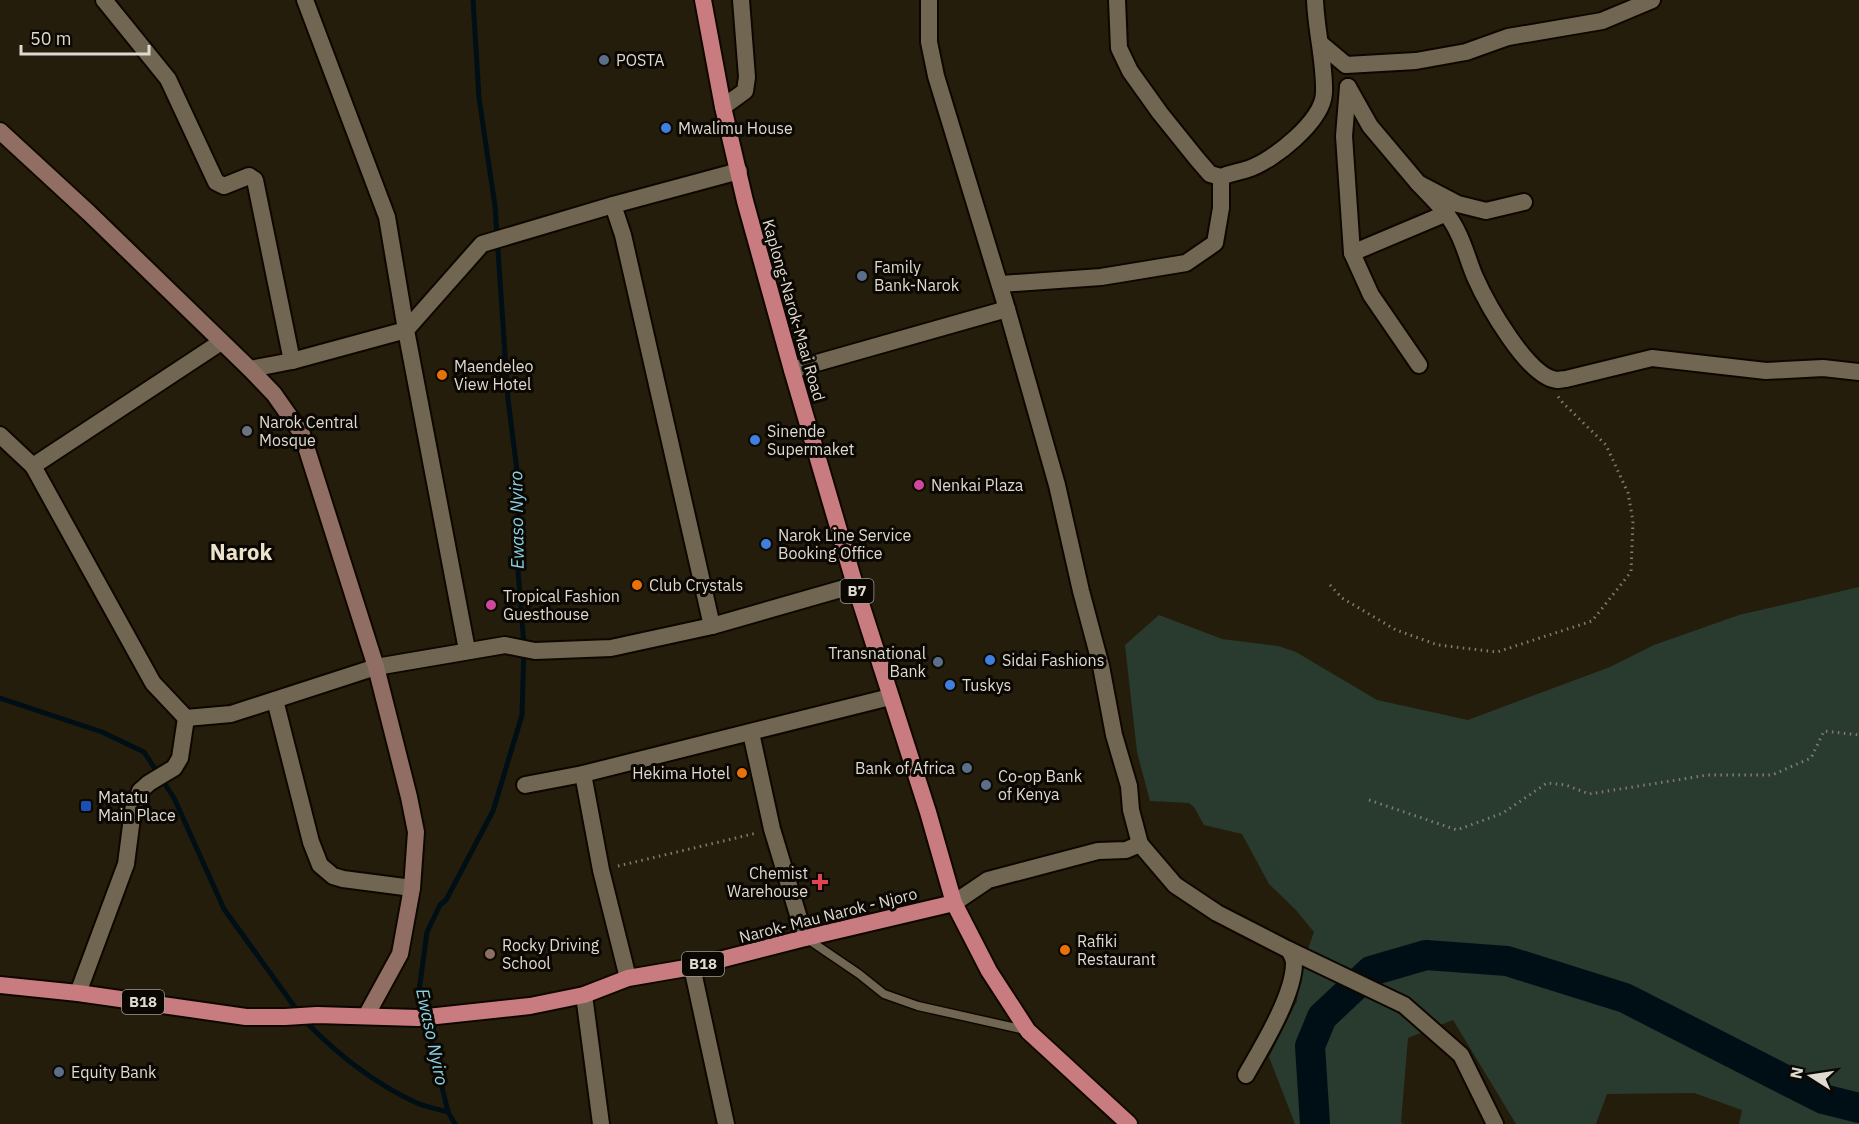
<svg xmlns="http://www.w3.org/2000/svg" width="1859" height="1124" font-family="'IBM Plex Sans',sans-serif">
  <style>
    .green { fill: #293a2e }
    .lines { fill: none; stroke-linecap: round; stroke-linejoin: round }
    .stream { stroke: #000f15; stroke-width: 5 }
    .river { stroke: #000f15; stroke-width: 30 }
    .service-casing { stroke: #0e0700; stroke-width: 11 }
    .minor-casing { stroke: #0e0700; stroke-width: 20 }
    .tertiary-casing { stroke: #0e0700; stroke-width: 20 }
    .secondary-casing { stroke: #0e0700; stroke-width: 20 }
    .trunk-casing { stroke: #0e0700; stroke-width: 20 }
    .path { stroke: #837c6e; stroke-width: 3; stroke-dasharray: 1.5 4.5; stroke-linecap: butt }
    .service { stroke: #706652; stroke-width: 8 }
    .minor { stroke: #706652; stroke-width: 16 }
    .tertiary { stroke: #706652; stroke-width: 16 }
    .secondary { stroke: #916e63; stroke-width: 16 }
    .trunk { stroke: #c97c80; stroke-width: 16 }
    .service-dot { fill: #5c6f8a; stroke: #0b0803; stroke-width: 2 }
    .shop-dot { fill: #3f7fe0; stroke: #0b0803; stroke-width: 2 }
    .food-dot { fill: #e8710a; stroke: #0b0803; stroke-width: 2 }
    .worship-dot { fill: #6b7280; stroke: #0b0803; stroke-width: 2 }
    .hotel-dot { fill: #d1479c; stroke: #0b0803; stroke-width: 2 }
    .transit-dot { fill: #1a4fb4; stroke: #0b0803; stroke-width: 2 }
    .health-dot { fill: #e0444e; stroke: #0b0803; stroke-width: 2 }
    .education-dot { fill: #8d6e63; stroke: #0b0803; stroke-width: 2 }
    .labels { text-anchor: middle; stroke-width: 6; stroke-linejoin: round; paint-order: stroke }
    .shield { fill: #0b0803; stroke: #9f9b92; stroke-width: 1.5 }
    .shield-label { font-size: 15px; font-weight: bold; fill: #dfdacf }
    .poi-label { font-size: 16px; fill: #dfdacf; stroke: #0b0803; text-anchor: start }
    .street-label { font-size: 16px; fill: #dfdacf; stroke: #0b0803 }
    .water-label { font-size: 18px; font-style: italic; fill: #87d2e6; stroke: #0b0803 }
    .district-label { font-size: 22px; font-weight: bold; fill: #ece2cb; stroke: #0b0803 }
  </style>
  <rect width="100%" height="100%" fill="#251d0b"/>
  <polygon class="green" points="1859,587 1859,1124 1739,1124 1742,1110 1694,1093 1607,1094 1596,1124 1516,1124 1453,1020 1408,1038 1401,1122 1403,1124 1295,1124 1269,1057 1297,1001 1300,971 1314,932 1296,910 1269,884 1242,834 1204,825 1194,807 1189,803 1150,801 1137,752 1125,645 1159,615 1222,639 1278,646 1296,652 1377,700 1468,720 1610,667 1654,645 1739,615"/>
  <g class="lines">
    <g class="stream">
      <polyline points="0,698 102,732 144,752 174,798 224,909 299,1013"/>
      <path d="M305,1021C336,1053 375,1084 417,1103C426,1107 438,1109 448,1112"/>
      <polyline points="455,1124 448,1112 419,991 427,932 440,905 446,900 493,811 522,715 524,646 518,570 519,487 508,399 495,206 479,98 473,0"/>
    </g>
    <polyline class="river" points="1315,1124 1310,1046 1322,1017 1371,971 1426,955 1507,961 1625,998 1823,1099 1859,1108"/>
    <g class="service-casing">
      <polyline id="service" points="806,938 859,974 884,994 918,1006 1025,1030"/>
    </g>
    <g class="minor-casing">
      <g id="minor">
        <polyline points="104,0 168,79 216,182 224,186 249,176 255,180 292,361"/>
        <polyline points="305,0 387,217 406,330 467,650"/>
        <path d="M1117,0L1119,48L1130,71L1160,113L1197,159L1210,174L1221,177C1230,173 1239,172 1248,169C1273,161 1323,121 1324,93C1325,62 1316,31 1315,0"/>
        <polyline points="1321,44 1346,65 1416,61 1466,52 1508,37 1602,21 1652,0"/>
        <polyline points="1348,87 1344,136 1352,253 1371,295 1419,365"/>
        <polyline points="1348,87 1370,126 1418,183 1458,204 1486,211 1524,202"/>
        <polyline points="723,107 745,91 747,77 741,0"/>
        <path d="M1418,183C1433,199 1449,213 1458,233C1465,247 1469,263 1475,277C1486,302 1528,378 1557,380C1560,380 1563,379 1566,379L1652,358L1766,371L1823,368L1859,372"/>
        <polyline points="613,205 623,235 712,626"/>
        <polyline points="1352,253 1447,213"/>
        <polyline points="1001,284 1101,277 1186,263 1215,243 1221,208 1221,177"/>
        <polyline points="792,370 1007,309 936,76 929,42 929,0"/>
        <polyline points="0,435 33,466 221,342"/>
        <polyline points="33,466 153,683 186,718 231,714 376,667"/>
        <polyline points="275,700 311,842 320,865 333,876 343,879 412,888"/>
        <polyline points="751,733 772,829 805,938"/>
        <polyline points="525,785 583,774"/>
        <path d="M1140,844L1175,885L1217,913L1289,950C1291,954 1294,958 1294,963C1294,995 1262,1047 1246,1075"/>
        <polyline points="954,903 988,880 1098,851 1126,850 1140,844 1131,810 1129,786 1114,735 1101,666 1081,591 1057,485 1007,309"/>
        <polyline points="1289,950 1404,1005 1461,1055 1495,1124"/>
        <polyline points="692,967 726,1124"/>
        <polyline points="628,978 601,870 583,774 890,697"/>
        <polyline points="78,993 126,864 133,810 140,791 149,783 174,768 180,758 186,718"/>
        <polyline points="584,995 601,1124"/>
      </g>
    </g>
    <g class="tertiary-casing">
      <g id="tertiary">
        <polyline points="250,369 292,361 406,330 482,244 613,205 739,171"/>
        <polyline points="376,667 505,645 535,651 611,648 712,626 855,585"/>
      </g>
    </g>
    <g class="secondary-casing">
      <polyline id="secondary" points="0,131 89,213 250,369 274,394 302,434 376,667 409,797 416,832 412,888 400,954 366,1016"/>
    </g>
    <g class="trunk-casing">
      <g id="trunk">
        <polyline points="703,0 723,107 745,201 792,370 855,585 928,812 954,903 989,971 1028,1031 1129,1124"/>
        <polyline points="0,985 78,993 246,1017 285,1017 317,1015 418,1018 530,1006 584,995 628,978 692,967 805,938 954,903"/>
      </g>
    </g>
    <g class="path">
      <polyline points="1330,585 1342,598 1396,630 1438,645 1497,652 1592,621 1631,572 1633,521 1628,493 1606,445 1563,403 1557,395"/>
      <polyline points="1369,800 1457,830 1503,813 1547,783 1566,785 1589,794 1708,775 1772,775 1811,758 1824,731 1859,735"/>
      <polyline points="618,866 757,833"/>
    </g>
    <use href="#service" class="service"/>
    <use href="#minor" class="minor"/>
    <use href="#tertiary" class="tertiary"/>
    <use href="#secondary" class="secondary"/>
    <use href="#trunk" class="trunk"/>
  </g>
  <g class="service-dot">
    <circle cx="604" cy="60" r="6"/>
    <circle cx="862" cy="276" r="6"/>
    <circle cx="938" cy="662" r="6"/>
    <circle cx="967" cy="768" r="6"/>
    <circle cx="986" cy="785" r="6"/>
    <circle cx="59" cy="1072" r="6"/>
  </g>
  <g class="shop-dot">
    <circle cx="666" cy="128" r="6"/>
    <circle cx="755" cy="440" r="6"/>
    <circle cx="766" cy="544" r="6"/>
    <circle cx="990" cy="660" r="6"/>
    <circle cx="950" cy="685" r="6"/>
  </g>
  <g class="food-dot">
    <circle cx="442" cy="375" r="6"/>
    <circle cx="637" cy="585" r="6"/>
    <circle cx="742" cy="773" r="6"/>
    <circle cx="1065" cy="950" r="6"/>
  </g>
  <circle class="worship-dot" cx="247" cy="431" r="6"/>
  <g class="hotel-dot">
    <circle cx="919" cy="485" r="6"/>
    <circle cx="491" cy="605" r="6"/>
  </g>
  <rect class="transit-dot" x="80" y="800" width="12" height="12" rx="3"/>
  <path class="health-dot" d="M817 873h6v6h6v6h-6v6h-6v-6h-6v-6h6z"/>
  <circle class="education-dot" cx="490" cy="954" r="6"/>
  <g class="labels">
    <g class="shield">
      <rect x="840.5" y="579" width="33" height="24" rx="4.5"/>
      <rect x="682" y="952" width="42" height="24" rx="4.5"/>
      <rect x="122" y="990" width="42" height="24" rx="4.5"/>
    </g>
    <g class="shield-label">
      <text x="857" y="596">B7</text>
      <text x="703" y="969">B18</text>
      <text x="143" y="1007">B18</text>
    </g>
    <g class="poi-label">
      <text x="616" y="66">POSTA</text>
      <text x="678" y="134">Mwalimu House</text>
      <text x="874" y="273">Family<tspan x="874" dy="18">Bank-Narok</tspan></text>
      <text x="454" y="372">Maendeleo<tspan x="454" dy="18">View Hotel</tspan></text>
      <text x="259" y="428">Narok Central<tspan x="259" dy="18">Mosque</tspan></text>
      <text x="767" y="437">Sinende<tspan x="767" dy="18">Supermaket</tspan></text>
      <text x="931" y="491">Nenkai Plaza</text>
      <text x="778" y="541">Narok Line Service<tspan x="778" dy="18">Booking Office</tspan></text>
      <text x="649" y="591">Club Crystals</text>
      <text x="503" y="602">Tropical Fashion<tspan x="503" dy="18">Guesthouse</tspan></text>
      <text x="926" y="659" text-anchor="end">Transnational<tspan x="926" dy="18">Bank</tspan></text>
      <text x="1002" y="666">Sidai Fashions</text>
      <text x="962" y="691">Tuskys</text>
      <text x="955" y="774" text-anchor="end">Bank of Africa</text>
      <text x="730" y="779" text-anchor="end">Hekima Hotel</text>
      <text x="998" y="782">Co-op Bank<tspan x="998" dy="18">of Kenya</tspan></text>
      <text x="98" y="803">Matatu<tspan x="98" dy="18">Main Place</tspan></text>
      <text x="808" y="879" text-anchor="end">Chemist<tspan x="808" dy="18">Warehouse</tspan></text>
      <text x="1077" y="947">Rafiki<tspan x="1077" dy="18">Restaurant</tspan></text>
      <text x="502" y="951">Rocky Driving<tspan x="502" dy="18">School</tspan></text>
      <text x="71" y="1078">Equity Bank</text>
    </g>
    <g class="street-label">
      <text transform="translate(794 310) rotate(74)" y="6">Kaplong-Narok-Maai Road</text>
      <text transform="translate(828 915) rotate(-14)" y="6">Narok- Mau Narok - Njoro</text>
    </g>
    <g class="water-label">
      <text transform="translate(517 520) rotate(-91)" y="6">Ewaso Nyiro</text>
      <text transform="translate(432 1037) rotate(78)" y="6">Ewaso Nyiro</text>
    </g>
    <g class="district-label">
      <text x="241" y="560">Narok</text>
    </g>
  </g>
  <g transform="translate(1811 1076) rotate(282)" stroke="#0b0803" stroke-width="4.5" paint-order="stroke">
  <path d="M0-4.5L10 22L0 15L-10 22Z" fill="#dfdacf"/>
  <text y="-9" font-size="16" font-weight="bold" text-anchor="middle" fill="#dfdacf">N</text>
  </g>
  <path d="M21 45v9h128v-9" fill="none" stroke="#dfdacf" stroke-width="3"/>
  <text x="30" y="45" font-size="18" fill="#dfdacf" stroke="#0b0803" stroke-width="4.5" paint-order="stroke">50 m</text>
</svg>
